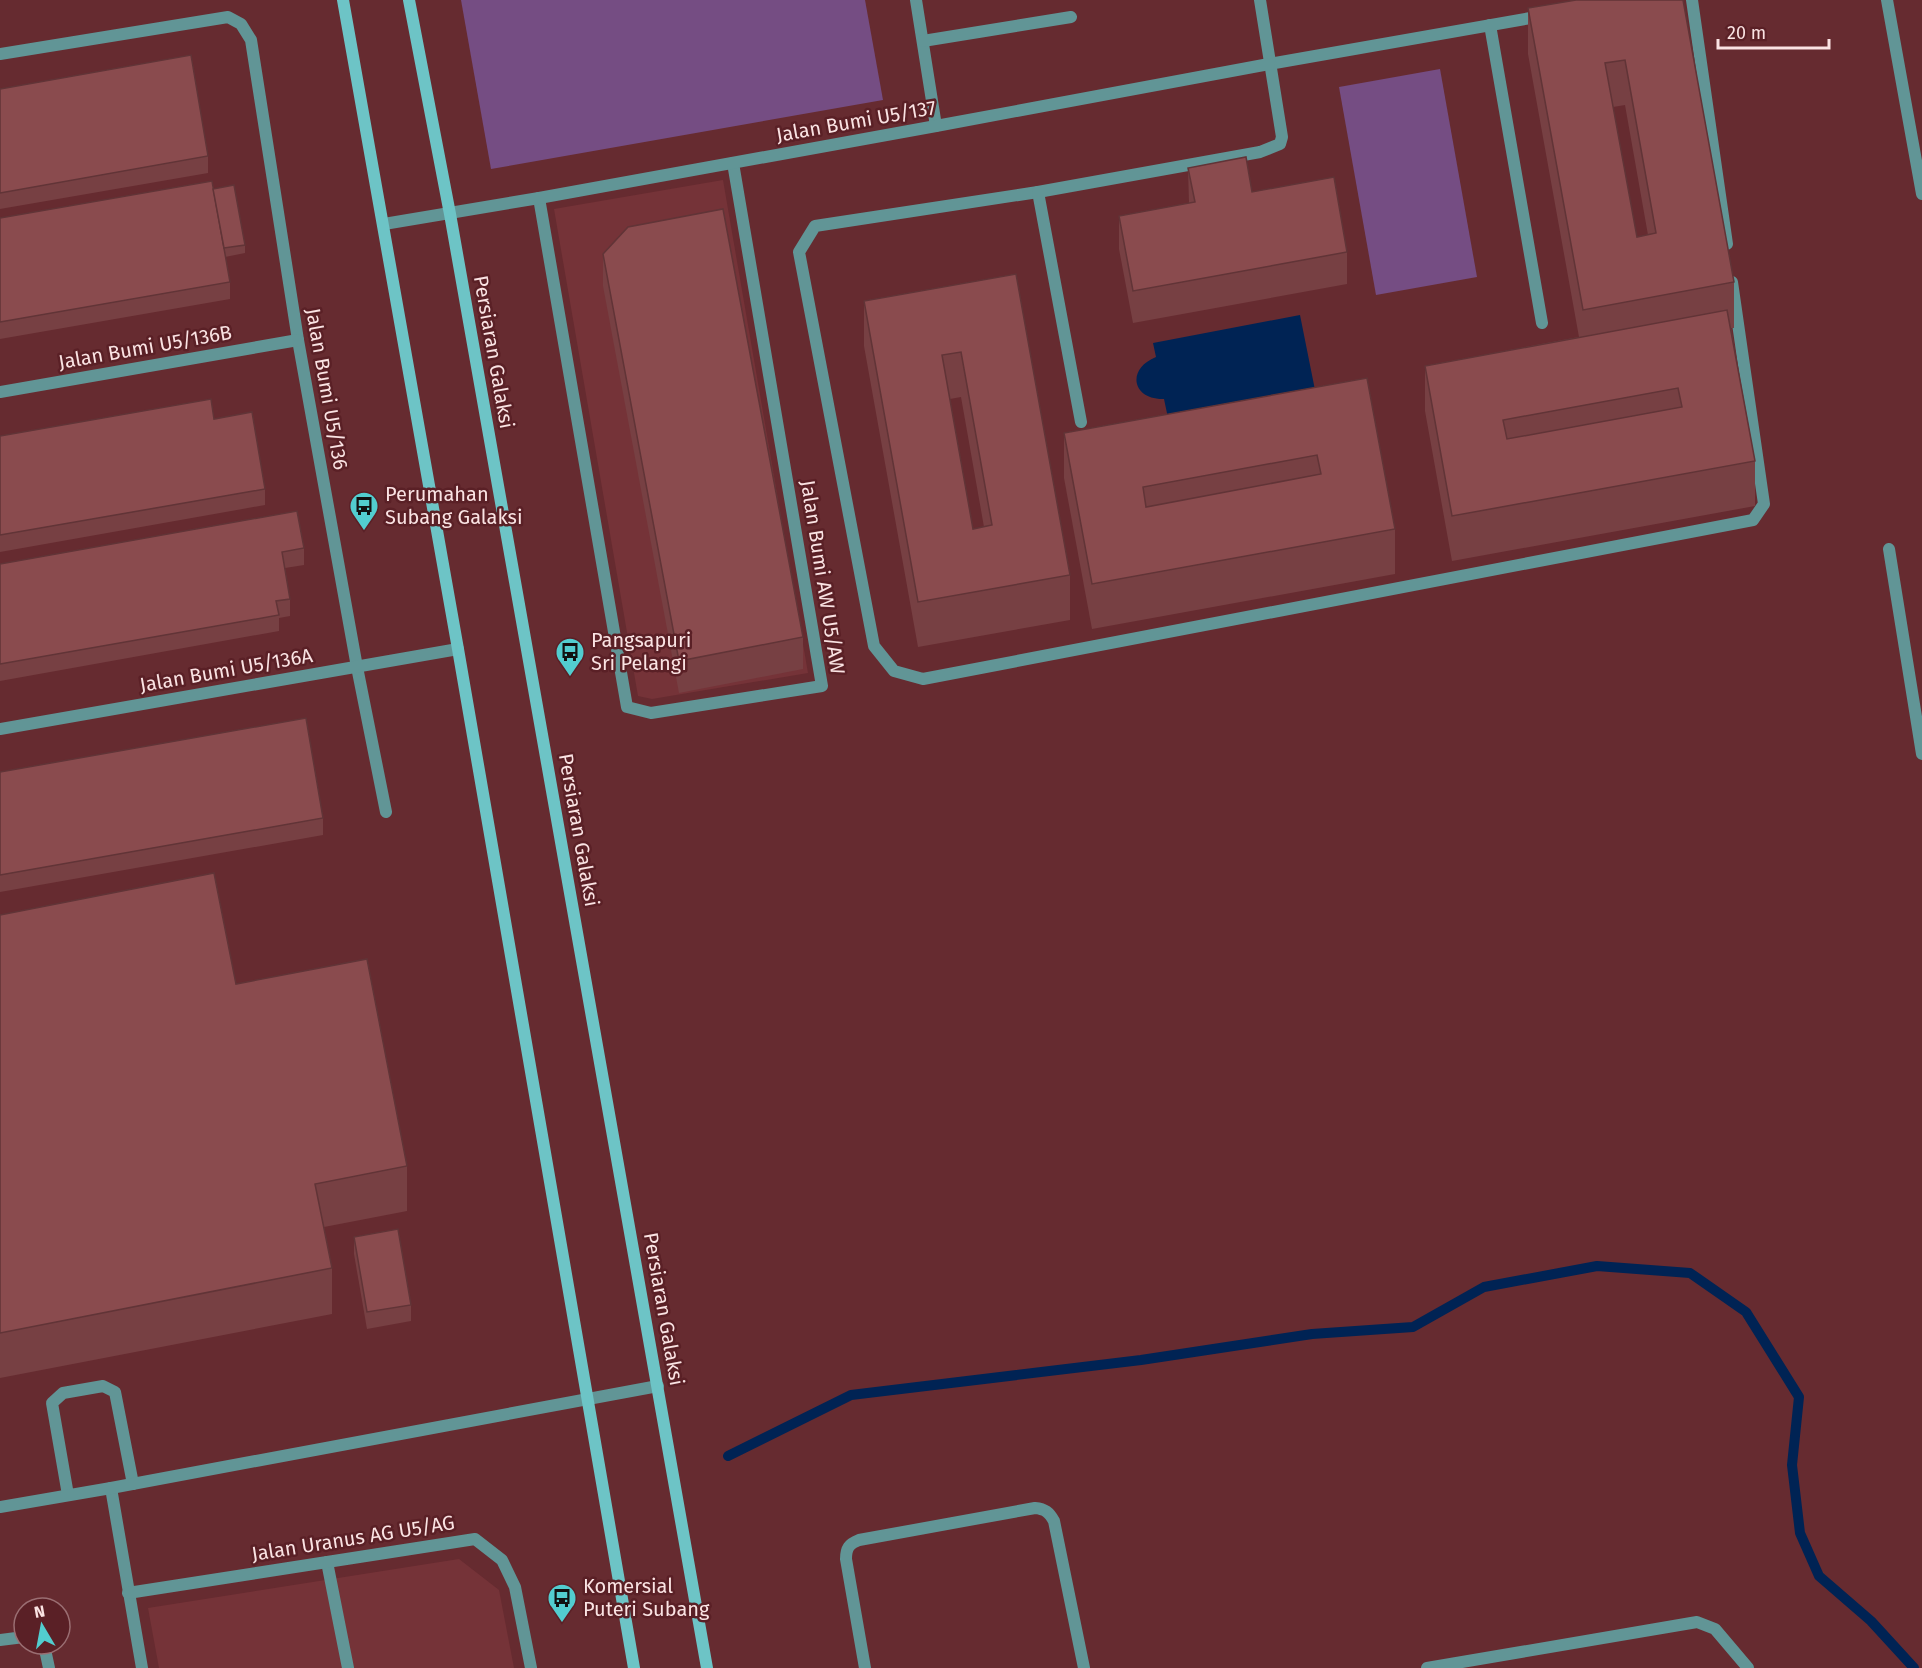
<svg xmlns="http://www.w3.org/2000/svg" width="1922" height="1668" font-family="'Fira Sans',sans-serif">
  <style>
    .built { fill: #753338 }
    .green { fill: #754d83 }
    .water { fill: #002354 }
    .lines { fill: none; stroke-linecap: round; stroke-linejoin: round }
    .stream { stroke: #002354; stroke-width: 10 }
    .lane { stroke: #619596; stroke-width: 12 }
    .street { stroke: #619596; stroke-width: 12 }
    .secondary { stroke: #6dc4c6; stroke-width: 12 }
    .wall { fill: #774043; fill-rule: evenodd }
    .building { fill: #8a4b4e; stroke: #613437; stroke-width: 1.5; fill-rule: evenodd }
    .labels { text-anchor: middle; stroke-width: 5; stroke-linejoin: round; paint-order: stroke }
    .street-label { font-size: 20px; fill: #fae3e3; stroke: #5a2026 }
    .poi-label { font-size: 20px; fill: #fae3e3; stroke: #5a2026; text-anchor: start }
  </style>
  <rect width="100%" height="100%" fill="#662b30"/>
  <g class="built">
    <polygon points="723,180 808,673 652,699 638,696 554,209"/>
    <polygon points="459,1559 499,1590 514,1668 159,1668 148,1608"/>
  </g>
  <g class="green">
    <polygon points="461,0 865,0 883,100 491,169"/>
    <polygon points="1440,69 1477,277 1376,295 1339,87"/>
  </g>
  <path class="water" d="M1300,315L1315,390L1168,418L1164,399C1132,400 1126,369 1156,357L1153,343Z"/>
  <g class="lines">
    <polyline class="stream" points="728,1456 851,1395 1141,1360 1312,1334 1413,1327 1484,1287 1597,1266 1690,1273 1746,1312 1799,1397 1792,1465 1800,1533 1819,1576 1871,1621 1914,1668"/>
    <g class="lane">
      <polyline points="916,0 936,126"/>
      <polyline points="1692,0 1727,244"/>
      <polyline points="1490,25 1542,323"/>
      <polyline points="923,41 1071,17"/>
      <polyline points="1269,64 1542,16"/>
      <polyline points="1038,192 815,226 799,252 874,646 894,671 923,679 1753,520 1764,504 1732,282"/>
      <polyline points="1081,422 1038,192 1260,152 1280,144 1282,137 1260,0"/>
      <polyline points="68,1495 52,1403 63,1393 103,1386 115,1392 133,1484"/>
      <polyline points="327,1562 348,1668"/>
      <polyline points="0,1640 24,1637"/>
      <polyline points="42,1644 46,1654 49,1668"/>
      <path d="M865,1668L846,1559C846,1548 849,1544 859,1540L1035,1508C1045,1509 1049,1512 1054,1521L1084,1668"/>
      <polyline points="1427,1668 1697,1622 1715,1629 1748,1668"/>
    </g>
    <g class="street">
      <polyline points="1887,0 1922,194"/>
      <polyline points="0,54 228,17 241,24 251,40 298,340 357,667 386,812"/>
      <polyline points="539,198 627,707 651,713 822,686 733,163"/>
      <polyline points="384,224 539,198 936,126 1269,64"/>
      <polyline points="0,392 298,340"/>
      <polyline points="1889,549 1922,754"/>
      <polyline points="0,729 458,649"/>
      <polyline points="111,1488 142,1668"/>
      <polyline points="0,1507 111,1488 658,1386"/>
      <polyline points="128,1593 475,1539 502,1560 515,1587 531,1668"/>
    </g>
    <g class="secondary">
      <polyline points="343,0 458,649 634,1668"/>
      <polyline points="409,0 450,214 707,1668"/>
    </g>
  </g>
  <g class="wall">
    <path d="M1683,0L1734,282V328H1731L1755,461V506L1452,561L1425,411V366L1579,337L1528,54V8ZM1625,105L1648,235L1637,237L1613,107Z"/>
    <polygon points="0,89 208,156 208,173 0,209"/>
    <polygon points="1188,168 1252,192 1347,252 1347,284 1133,323 1119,249 1119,216 1189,203"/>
    <polygon points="213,189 245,245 245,253 225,257 230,282 230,299 0,339 0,218"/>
    <polygon points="603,254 803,637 803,669 679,693 603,286"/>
    <path d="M1016,274L1070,575V620L918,647L864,346V301ZM961,397L984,527L973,529L950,399Z"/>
    <polygon points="1367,378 1395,529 1395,574 1092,629 1064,478 1064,433"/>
    <polygon points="214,419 265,489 265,505 0,552 0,436"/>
    <polygon points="304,548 304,565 285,568 290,599 290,616 279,618 279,631 0,681 0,564"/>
    <polygon points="0,772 323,818 323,835 0,892"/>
    <polygon points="0,915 236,984 407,1166 407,1211 324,1227 332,1268 332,1314 0,1378"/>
    <polygon points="354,1237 411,1305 411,1321 367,1329 354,1254"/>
  </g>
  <g class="building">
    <path d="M1576,0H1683L1734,282L1583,310L1528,8ZM1625,60L1656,233L1637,237L1605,63Z"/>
    <polygon points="191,55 208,156 0,193 0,89"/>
    <polygon points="1246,157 1252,192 1334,177 1347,252 1133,291 1119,216 1195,202 1188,168"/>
    <polygon points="212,181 230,282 0,322 0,218"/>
    <polygon points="234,185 245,245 224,248 213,189"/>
    <polygon points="723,209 803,637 679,661 603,254 628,227"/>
    <path d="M1016,274L1070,575L918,602L864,301ZM961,352L992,525L973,529L942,355Z"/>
    <path d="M1727,310L1755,461L1452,516L1425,366ZM1678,388L1682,407L1507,439L1503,420Z"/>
    <path d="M1367,378L1395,529L1092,584L1064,433ZM1317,455L1321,474L1146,507L1143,487Z"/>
    <polygon points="211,399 214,419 252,412 265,489 0,535 0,436"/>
    <polygon points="297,511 304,548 282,552 290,599 276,601 279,615 0,664 0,564"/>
    <polygon points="306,718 323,818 0,875 0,772"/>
    <polygon points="214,873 236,984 367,959 407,1166 315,1184 332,1268 0,1333 0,915"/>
    <polygon points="398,1229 411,1305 367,1312 354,1237"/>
  </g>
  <defs>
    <g id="bus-pin" transform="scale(1.5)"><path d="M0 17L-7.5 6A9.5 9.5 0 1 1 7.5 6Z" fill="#52cdcf" stroke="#5a2026"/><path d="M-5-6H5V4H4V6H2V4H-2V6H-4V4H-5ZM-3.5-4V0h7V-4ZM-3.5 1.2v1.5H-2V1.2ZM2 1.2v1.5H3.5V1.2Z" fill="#111"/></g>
  </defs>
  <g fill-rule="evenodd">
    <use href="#bus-pin" x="364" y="506"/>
    <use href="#bus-pin" x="570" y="652"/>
    <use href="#bus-pin" x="562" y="1598"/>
  </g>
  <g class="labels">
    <g class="street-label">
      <text transform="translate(856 121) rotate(-10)" y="7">Jalan Bumi U5/137</text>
      <text transform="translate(145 347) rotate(-10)" y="7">Jalan Bumi U5/136B</text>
      <text transform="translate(494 352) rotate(80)" y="7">Persiaran Galaksi</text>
      <text transform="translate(327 389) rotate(80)" y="7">Jalan Bumi U5/136</text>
      <text transform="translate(823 577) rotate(81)" y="7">Jalan Bumi AW U5/AW</text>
      <text transform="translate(226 670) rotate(-10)" y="7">Jalan Bumi U5/136A</text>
      <text transform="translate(579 830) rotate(80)" y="7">Persiaran Galaksi</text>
      <text transform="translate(664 1309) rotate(80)" y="7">Persiaran Galaksi</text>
      <text transform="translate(353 1538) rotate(-9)" y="7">Jalan Uranus AG U5/AG</text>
    </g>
    <g class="poi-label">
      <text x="385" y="501">Perumahan<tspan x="385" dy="23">Subang Galaksi</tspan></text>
      <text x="591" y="647">Pangsapuri<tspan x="591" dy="23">Sri Pelangi</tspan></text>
      <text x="583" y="1593">Komersial<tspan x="583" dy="23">Puteri Subang</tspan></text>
    </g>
  </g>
  <g transform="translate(42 1626) rotate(350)"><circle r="28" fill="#5a2026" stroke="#9a6e72" stroke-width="1.5"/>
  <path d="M0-4.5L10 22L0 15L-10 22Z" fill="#52cdcf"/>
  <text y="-9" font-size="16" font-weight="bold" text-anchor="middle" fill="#fae3e3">N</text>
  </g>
  <path d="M1718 39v9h111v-9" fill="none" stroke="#fae3e3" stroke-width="3"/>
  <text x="1727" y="39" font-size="18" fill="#fae3e3" stroke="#5a2026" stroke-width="4.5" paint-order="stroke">20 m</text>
</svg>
